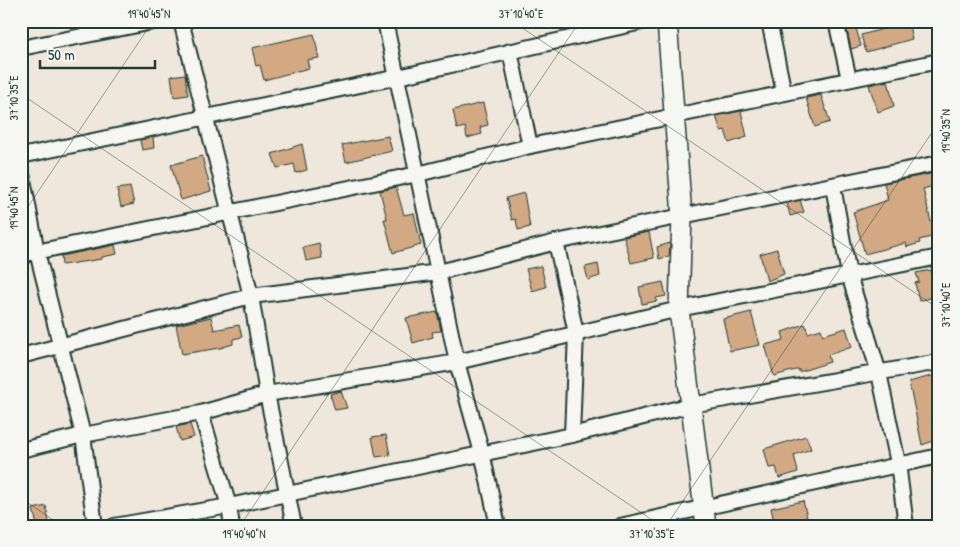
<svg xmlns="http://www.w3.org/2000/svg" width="960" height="547" font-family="'Patrick Hand',sans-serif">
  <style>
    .building { fill: #d2a983; stroke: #1f3d34 }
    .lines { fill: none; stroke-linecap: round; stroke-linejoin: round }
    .street-casing { stroke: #1f3d34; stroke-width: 18 }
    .secondary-casing { stroke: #1f3d34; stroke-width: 22 }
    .street { stroke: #f6f6f2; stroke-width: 14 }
    .secondary { stroke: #f6f6f2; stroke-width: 19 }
    .ticks { fill: none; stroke: #1f3d34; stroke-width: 1; stroke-opacity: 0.45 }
    .neatline { fill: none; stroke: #1f3d34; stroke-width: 2 }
    .ticks-label { font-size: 12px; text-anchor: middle; fill: #1f3d34 }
  </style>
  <rect width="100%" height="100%" fill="#efe7dc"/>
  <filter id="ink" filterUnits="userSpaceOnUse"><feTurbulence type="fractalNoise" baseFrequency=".02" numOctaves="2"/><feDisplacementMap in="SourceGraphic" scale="10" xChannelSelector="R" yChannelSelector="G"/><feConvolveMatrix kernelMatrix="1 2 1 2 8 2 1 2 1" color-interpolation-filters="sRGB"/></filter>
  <g filter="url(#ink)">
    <g class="building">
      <polygon points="845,21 854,21 861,46 851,49"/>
      <polygon points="880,21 908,21 912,39 866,52 861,35 883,29"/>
      <polygon points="314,34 319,58 307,60 309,68 264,80 260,65 256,66 252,48"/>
      <polygon points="185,74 188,95 174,97 171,76"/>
      <polygon points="888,81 894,106 878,112 869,85"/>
      <polygon points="821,95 830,122 815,127 806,98"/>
      <polygon points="483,103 488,125 480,127 482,134 467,138 465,127 457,129 453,110"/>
      <polygon points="741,111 747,137 729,143 725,130 721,131 716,116"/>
      <polygon points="388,136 392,151 346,162 342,145"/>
      <polygon points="153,137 154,148 142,150 140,140"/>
      <polygon points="302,144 307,170 296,173 294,164 277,168 272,154"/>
      <polygon points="202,156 211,191 181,200 171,165"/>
      <polygon points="935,173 938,185 923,189 931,222 939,220 939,235 919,240 920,243 907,247 906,243 865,254 853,212 888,200 884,183"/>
      <polygon points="130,187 134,204 121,207 117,189"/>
      <polygon points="396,187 404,215 414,213 421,245 393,253 384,219 387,219 380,191"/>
      <polygon points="524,193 530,227 518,230 516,219 512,220 506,198"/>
      <polygon points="800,200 804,212 790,216 787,203"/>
      <polygon points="649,232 654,258 631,263 624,237"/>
      <polygon points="319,243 322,258 306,261 303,247"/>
      <polygon points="670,243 669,256 659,259 657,247"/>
      <polygon points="115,245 117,254 102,257 102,259 62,265 61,256"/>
      <polygon points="777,249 784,274 767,281 760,254"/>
      <polygon points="598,264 600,276 588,280 585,267"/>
      <polygon points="541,266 546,287 532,291 526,269"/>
      <polygon points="931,270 938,296 919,301 915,283 919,282 916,273"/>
      <polygon points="663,282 666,296 656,298 657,301 642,304 639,287"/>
      <polygon points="437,312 441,331 432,332 433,337 413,343 406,318"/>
      <polygon points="751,312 760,345 730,351 723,319"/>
      <polygon points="211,317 214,330 239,325 242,337 233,339 233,344 220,348 182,354 176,325"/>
      <polygon points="805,324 808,333 821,329 823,335 846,328 852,347 828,355 830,362 799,372 799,369 774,376 765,345 784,340 782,332"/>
      <polygon points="939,374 939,419 932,419 936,440 922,445 909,382"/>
      <polygon points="341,391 347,408 335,410 330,394"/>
      <polygon points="190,424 194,437 180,441 176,427"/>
      <polygon points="386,435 390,455 376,457 372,437"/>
      <polygon points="806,436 811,449 794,455 798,472 779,478 776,467 769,468 764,449"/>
      <polygon points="803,501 807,517 798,520 800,526 775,526 771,508"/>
      <polygon points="46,506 49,522 37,525 33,509"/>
    </g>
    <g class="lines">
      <g class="street-casing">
        <g id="street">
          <polyline points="181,21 251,296 267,394 294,526"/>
          <polyline points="385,21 457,362 482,453 498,526"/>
          <polyline points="769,21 784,93"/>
          <polyline points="836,21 849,79"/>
          <polyline points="21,48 158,21"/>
          <polyline points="510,51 530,146"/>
          <polyline points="21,156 398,77 646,21"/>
          <polyline points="21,169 37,252 83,435 95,526"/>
          <polyline points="833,186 849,275 879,373 898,463 906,526"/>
          <polyline points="556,242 576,333 572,435"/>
          <polyline points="21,255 418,174 530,146 939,61"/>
          <polyline points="21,356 251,296 439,272 556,242 939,163"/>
          <polyline points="201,413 229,506 232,526"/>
          <polyline points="21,450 83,435 201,413 267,394 457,362 679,309 939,257"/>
          <polyline points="114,526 229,506 572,435 691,405 939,362"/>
          <polyline points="620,526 939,456"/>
        </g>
      </g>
      <g class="secondary-casing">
        <polyline id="secondary" points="667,21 682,216 679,309 706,526"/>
      </g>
      <use href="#street" class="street"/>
      <use href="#secondary" class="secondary"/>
    </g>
  </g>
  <path class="ticks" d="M512,21L939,309M21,94L661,526M21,217L153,21M21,498L62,526M240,526L580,21M666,526L939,122"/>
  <rect width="960" height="547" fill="none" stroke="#f6f6f2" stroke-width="55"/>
  <path d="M40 60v8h115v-8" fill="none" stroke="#1f3d34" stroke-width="2.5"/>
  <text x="48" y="60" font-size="15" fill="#1f3d34" stroke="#f6f6f2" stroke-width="4" paint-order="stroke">50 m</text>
  <rect x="28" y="28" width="904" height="492" class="neatline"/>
  <g class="ticks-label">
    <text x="149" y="18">19°40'45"N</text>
    <text x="521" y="18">37°10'40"E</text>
    <text transform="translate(14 98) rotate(-90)" y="4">37°10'35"E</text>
    <text transform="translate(946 131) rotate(-90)" y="4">19°40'35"N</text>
    <text transform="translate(14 208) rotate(-90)" y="4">19°40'45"N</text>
    <text transform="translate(946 305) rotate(-90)" y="4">37°10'40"E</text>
    <text x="244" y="538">19°40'40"N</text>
    <text x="652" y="538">37°10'35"E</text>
  </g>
</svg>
